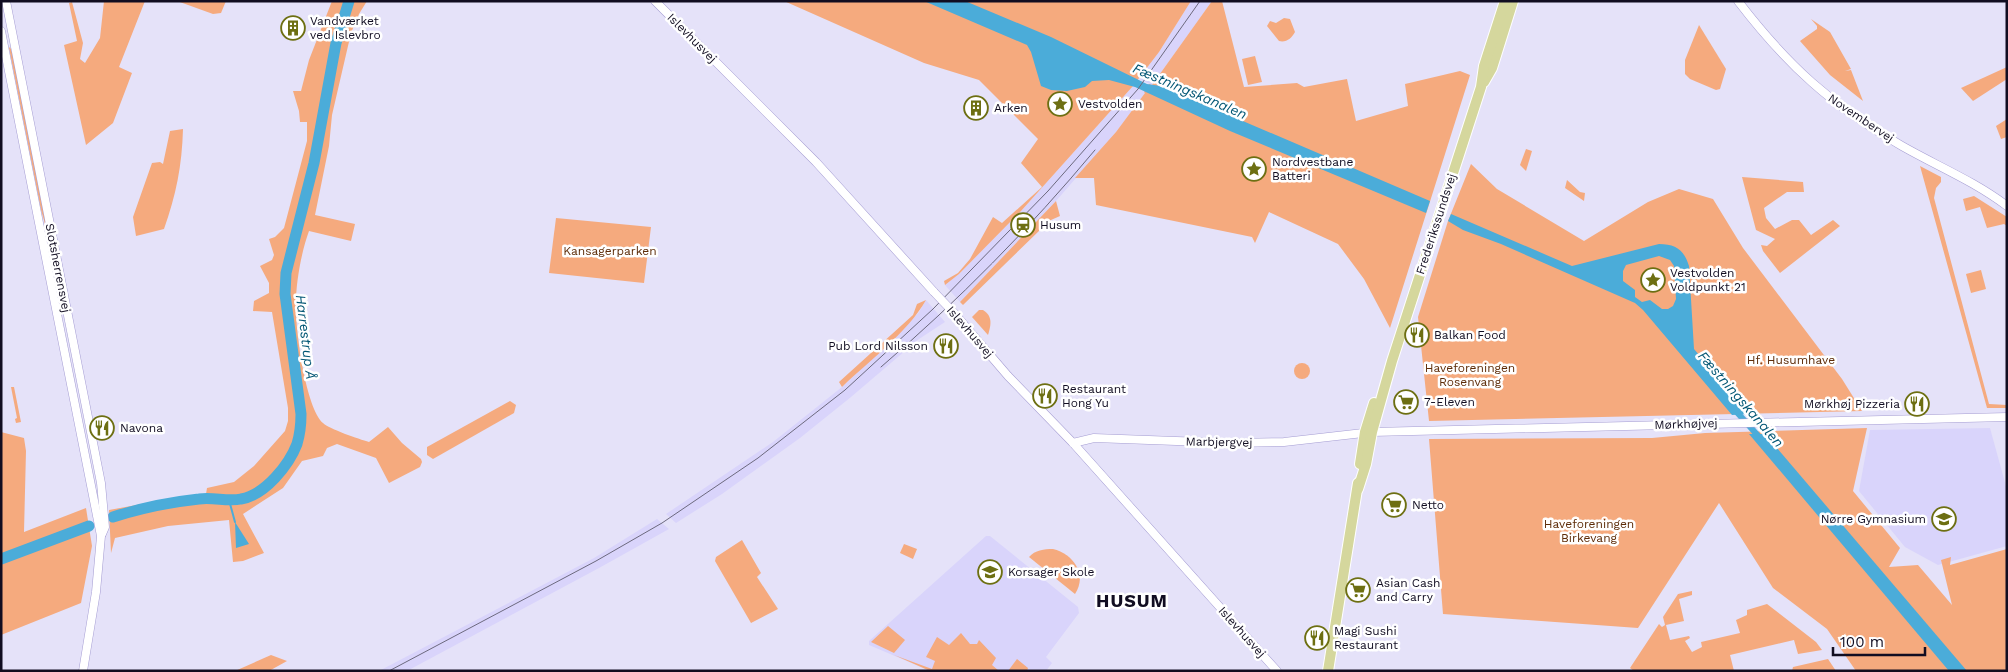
<svg xmlns="http://www.w3.org/2000/svg" width="2008" height="672" font-family="'Work Sans',sans-serif">
  <style>
    .built { fill: #d9d4fb }
    .green { fill: #f5aa7e }
    .water { fill: #4bacd9; fill-rule: evenodd }
    .lines { fill: none; stroke-linecap: round; stroke-linejoin: round }
    .stream { stroke: #4bacd9; stroke-width: 2 }
    .canal { stroke: #4bacd9; stroke-width: 6 }
    .river { stroke: #4bacd9; stroke-width: 11 }
    .minor-casing { stroke: #a59dd3; stroke-width: 9 }
    .major-casing { stroke: #fff; stroke-width: 12 }
    .minor { stroke: #fff; stroke-width: 8 }
    .major { stroke: #d5d79d; stroke-width: 10 }
    .tram { stroke: #6c697e; stroke-width: 1 }
    .minor-bridge-casing { stroke: #a59dd3; stroke-width: 9; stroke-linecap: butt }
    .minor-bridge { stroke: #fff; stroke-width: 8 }
    .labels { text-anchor: middle; stroke-width: 5; stroke-linejoin: round; paint-order: stroke }
    .poi-label { font-size: 12px; fill: #110d21; stroke: #fff; text-anchor: start }
    .street-label { font-size: 12px; fill: #110d21; stroke: #fff }
    .park-label { font-size: 12px; fill: #5d2c08; stroke: #fff }
    .water-label { font-size: 14px; font-style: italic; fill: #025674; stroke: #fff }
    .district-label { font-size: 18px; font-weight: bold; letter-spacing: 1px; fill: #110d21; stroke: #fff }
  </style>
  <rect width="100%" height="100%" fill="#e5e2f9"/>
  <g class="built">
    <polygon points="1191,1 1212,1 1152,85 1141,80 1139,78 1159,52"/>
    <polygon points="1133,86 1146,92 1116,132 1056,201 960,302 945,285 959,274 1021,211"/>
    <polygon points="926,300 945,322 919,339 851,397 800,438 722,494 676,523 666,514 773,442 842,387 906,326 919,312"/>
    <polygon points="1990,428 2007,490 2007,546 1938,565 1905,547 1859,491 1870,430"/>
    <polygon points="657,519 669,529 599,568 407,671 379,671 594,558"/>
    <polygon points="986,536 990,536 1078,607 1079,613 1046,657 1052,663 1046,671 930,671 869,645 869,641"/>
  </g>
  <g class="green">
    <polygon points="104,1 145,1 119,67 132,73 113,123 86,145 64,45 77,41 69,3 72,2 83,43 80,59 85,63 100,38"/>
    <polygon points="177,1 226,1 221,13 213,14"/>
    <path d="M332,1H367L359,14L351,33L332,115L329,146L315,215L355,224L351,241L309,231C301,253 295,286 296,310C296,333 306,408 323,423C329,429 359,439 369,442L388,427L402,443L421,459L422,462L420,467L389,483L376,458L337,444L327,448L323,456L302,461L283,488L243,514L264,553L243,561L233,562L229,520L168,526L115,538L111,553L109,510L164,500L206,494L207,488L234,482L254,466L285,431L288,421V408L272,312L253,311L254,301L269,293V283L260,266L272,260L274,255L269,239L275,237L284,228L307,141V122H300L299,111L293,91H301L309,60Z"/>
    <polygon points="784,1 1191,1 1159,52 1133,86 1021,211 959,274 945,285 944,281 958,273 970,259 993,217 1002,223 1042,187 1021,163 1038,139 979,80 924,63"/>
    <polygon points="1212,1 1222,1 1244,87 1297,83 1304,87 1347,79 1356,121 1408,106 1405,84 1460,71 1470,75 1390,328 1364,279 1338,244 1269,212 1255,243 1252,237 1096,205 1094,178 1075,178 1116,132 1145,93 1144,92 1149,84 1152,85"/>
    <path d="M1284,18L1290,19L1295,32C1292,38 1286,43 1279,41L1267,26L1270,21L1276,23Z"/>
    <polygon points="1811,19 1830,32 1851,69 1845,71 1851,70 1863,101 1830,75 1800,41 1817,29 1817,26"/>
    <polygon points="1699,25 1726,69 1720,89 1716,90 1690,79 1685,74 1685,60"/>
    <polygon points="10,47 14,57 47,223 45,224 41,210 9,48"/>
    <polygon points="1255,56 1262,82 1248,85 1242,59"/>
    <polygon points="2007,67 2007,79 1973,101 1961,88"/>
    <polygon points="2007,119 2007,137 2001,139 1996,126"/>
    <path d="M183,129C182,166 176,195 164,229L136,236L133,217L152,163L160,162L163,164L170,131Z"/>
    <polygon points="1526,149 1532,151 1526,171 1520,165"/>
    <polygon points="1471,164 1497,189 1584,241 1648,202 1679,189 1713,199 1743,248 1842,379 1862,411 1429,421 1418,317 1448,221"/>
    <polygon points="1920,166 1941,177 1941,182 1936,188 1934,198 1989,404 2007,405 2007,408 1987,408"/>
    <polygon points="1742,177 1803,182 1804,192 1787,192 1764,208 1766,218 1775,229 1792,220 1799,220 1811,235 1833,220 1840,226 1780,273 1763,251 1761,245 1767,246 1775,239 1756,230"/>
    <polygon points="1567,180 1580,192 1585,193 1584,201 1565,188"/>
    <polygon points="1974,196 2007,217 2007,226 2004,224 1987,228 1980,207 1966,211 1963,199"/>
    <polygon points="1056,201 1060,216 1051,220 1041,229 963,305 960,302"/>
    <polygon points="556,218 651,227 644,283 549,273"/>
    <polygon points="1981,270 1986,289 1971,293 1966,274"/>
    <path d="M926,300C908,332 869,361 842,387L839,382L913,315L917,304Z"/>
    <path d="M979,310H983C993,316 991,325 988,335L972,317Z"/>
    <circle cx="1302" cy="371" r="8"/>
    <polygon points="11,387 14,387 21,422 16,423 15,419 17,418"/>
    <polygon points="510,401 516,405 514,413 433,459 427,455 427,447"/>
    <polygon points="1867,428 1853,491 1900,548 1889,567 1918,565 1952,605 1941,560 1951,557 1950,565 2007,549 2007,671 1856,671 1827,629 1773,588 1719,503 1638,628 1443,614 1429,439 1652,438 1705,433"/>
    <polygon points="1,432 24,438 26,451 24,532 86,508 92,546 81,603 1,635"/>
    <polygon points="742,540 761,573 757,577 778,609 751,623 715,561 716,557"/>
    <polygon points="904,544 917,549 913,559 900,553"/>
    <path d="M1053,549C1073,554 1088,574 1075,594L1029,557C1035,550 1044,549 1053,549Z"/>
    <polygon points="1692,591 1692,595 1679,599 1684,621 1666,625 1670,640 1689,636 1690,638 1685,641 1692,652 1702,647 1701,642 1740,633 1736,620 1747,615 1747,610 1767,604 1816,642 1822,650 1798,654 1794,640 1730,655 1734,671 1634,671 1630,668 1659,624 1662,627 1665,625 1663,617 1678,594"/>
    <polygon points="888,626 905,640 894,653 871,642"/>
    <polygon points="961,633 970,644 977,644 979,640 996,658 992,665 999,671 930,671 894,655 932,669 935,661 926,657 937,637 949,645"/>
    <polygon points="271,655 287,661 269,671 235,671"/>
    <polygon points="1017,659 1028,668 1027,671 1008,671"/>
    <polygon points="1828,659 1836,671 1792,671 1793,667"/>
  </g>
  <g class="water">
    <polygon points="924,1 965,1 1051,37 1147,84 1161,86 1430,201 1426,213 1230,131 1135,87 1109,80 1092,81 1085,87 1067,91 1051,90 1041,86 1031,52 1027,45"/>
    <path d="M1451,214L1572,266L1659,244C1676,244 1684,250 1689,266L1694,349L1749,414L1732,415L1643,310L1635,303L1501,244L1463,230L1448,221ZM1659,256L1670,260L1674,266L1676,299L1673,306L1668,309H1662L1650,300L1642,302L1635,297V290L1623,281V271L1626,265Z"/>
    <polygon points="1749,434 1765,434 1967,671 1949,671"/>
    <polygon points="235,522 249,544 236,548"/>
  </g>
  <g class="lines">
    <polyline class="stream" points="229,500 235,522"/>
    <polyline class="canal" points="1734,409 1761,439"/>
    <g class="river">
      <path d="M113,517C141,508 171,502 199,499C214,497 228,502 241,499C265,495 289,465 297,444C300,434 301,424 301,414L285,294L286,273L314,163L336,43L349,1"/>
      <polyline points="1,559 89,526"/>
    </g>
    <g class="minor-casing">
      <g id="minor">
        <polyline points="6,1 101,483 105,527 102,534"/>
        <polyline points="655,1 816,162 934,292"/>
        <path d="M1738,1C1787,65 1832,106 1902,146C1937,166 1974,181 2007,206"/>
        <polyline points="1,31 101,536 96,592 83,671"/>
        <polyline points="954,313 1008,376 1073,443 1277,671"/>
        <polyline points="1073,443 1094,438 1231,443 1284,442 1372,432 2007,417"/>
      </g>
    </g>
    <g class="major-casing">
      <g id="major">
        <polyline points="1484,82 1492,68 1513,1"/>
        <polyline points="1360,464 1365,432 1374,403"/>
        <polyline points="1358,489 1366,464 1372,432 1392,361 1481,87 1484,66 1505,1"/>
        <polyline points="1328,671 1358,483"/>
      </g>
    </g>
    <use href="#minor" class="minor"/>
    <use href="#major" class="major"/>
    <g class="tram">
      <path d="M881,367C959,300 1029,229 1095,150"/>
      <polyline points="389,671 596,561 662,523 758,458 845,390 933,309 1048,191 1138,89 1200,1"/>
    </g>
    <g class="minor-bridge-casing">
      <polyline id="minor-bridge" points="934,292 954,313"/>
    </g>
    <use href="#minor-bridge" class="minor-bridge"/>
  </g>
  <defs>
    <g id="building-ring" transform="scale(1.25)"><circle r="9.5" fill="#fff" stroke="#6d6f12" stroke-width="1.5"/><path d="M-4-6H4V6H1V3H-1V6H-4ZM-2.5-4.3h1.7v1.8h-1.7ZM.8-4.3h1.7v1.8H.8ZM-2.5-1h1.7V.8h-1.7ZM.8-1h1.7V.8H.8Z" fill="#6d6f12"/></g>
    <g id="sight-ring" transform="scale(1.25)"><circle r="9.5" fill="#fff" stroke="#6d6f12" stroke-width="1.5"/><path d="M0-6L1.8-2.2L6-1.7L2.9 1.2L3.7 5.4L0 3.3L-3.7 5.4L-2.9 1.2L-6-1.7L-1.8-2.2Z" fill="#6d6f12"/></g>
    <g id="station-ring" transform="scale(1.25)"><circle r="9.5" fill="#fff" stroke="#6d6f12" stroke-width="1.5"/><path d="M-3-6H3Q5-6 5-4V2Q5 4 3 4L4.5 6H3L1.5 4h-3L-3 6H-4.5L-3 4Q-5 4-5 2V-4Q-5-6-3-6ZM-3.5-4v3h7v-3ZM-3.5 1v1.5H-2V1ZM2 1v1.5H3.5V1Z" fill="#6d6f12"/></g>
    <g id="restaurant-ring" transform="scale(1.25)"><circle r="9.5" fill="#fff" stroke="#6d6f12" stroke-width="1.5"/><path d="M-5-6h1v4h1v-4h1v4h1v-4h1v5L-1.5 .5V6h-2V.5L-5-1ZM5-6V6H3V1.5H1.5Q1.5-4 5-6Z" fill="#6d6f12"/></g>
    <g id="supermarket-ring" transform="scale(1.25)"><circle r="9.5" fill="#fff" stroke="#6d6f12" stroke-width="1.5"/><path d="M-6-5.5h2.5l.6 2H6L4.5 2H-2.5L-4.4-4H-6ZM-1.5 3.2a1.3 1.3 0 1 0 .1 0ZM3 3.2a1.3 1.3 0 1 0 .1 0Z" fill="#6d6f12"/></g>
    <g id="school-ring" transform="scale(1.25)"><circle r="9.5" fill="#fff" stroke="#6d6f12" stroke-width="1.5"/><path d="M0-5L7-2L0 1L-7-2ZM-4 1L0 2.5L4 1V4Q0 6-4 4Z" fill="#6d6f12"/></g>
  </defs>
  <g fill-rule="evenodd">
    <use href="#building-ring" x="293" y="28"/>
    <use href="#sight-ring" x="1060" y="104"/>
    <use href="#building-ring" x="976" y="108"/>
    <use href="#sight-ring" x="1254" y="169"/>
    <use href="#station-ring" x="1023" y="225"/>
    <use href="#sight-ring" x="1653" y="280"/>
    <use href="#restaurant-ring" x="1417" y="335"/>
    <use href="#restaurant-ring" x="946" y="346"/>
    <use href="#restaurant-ring" x="1045" y="396"/>
    <use href="#supermarket-ring" x="1406" y="402"/>
    <use href="#restaurant-ring" x="1917" y="404"/>
    <use href="#restaurant-ring" x="102" y="428"/>
    <use href="#supermarket-ring" x="1394" y="505"/>
    <use href="#school-ring" x="1944" y="519"/>
    <use href="#school-ring" x="990" y="572"/>
    <use href="#supermarket-ring" x="1358" y="590"/>
    <use href="#restaurant-ring" x="1317" y="638"/>
  </g>
  <g class="labels">
    <g class="poi-label">
      <text x="310" y="25">Vandværket<tspan x="310" dy="14">ved Islevbro</tspan></text>
      <text x="1078" y="108">Vestvolden</text>
      <text x="994" y="112">Arken</text>
      <text x="1272" y="166">Nordvestbane<tspan x="1272" dy="14">Batteri</tspan></text>
      <text x="1040" y="229">Husum</text>
      <text x="1670" y="277">Vestvolden<tspan x="1670" dy="14">Voldpunkt 21</tspan></text>
      <text x="1434" y="339">Balkan Food</text>
      <text x="928" y="350" text-anchor="end">Pub Lord Nilsson</text>
      <text x="1062" y="393">Restaurant<tspan x="1062" dy="14">Hong Yu</tspan></text>
      <text x="1424" y="406">7-Eleven</text>
      <text x="1900" y="408" text-anchor="end">Mørkhøj Pizzeria</text>
      <text x="120" y="432">Navona</text>
      <text x="1412" y="509">Netto</text>
      <text x="1926" y="523" text-anchor="end">Nørre Gymnasium</text>
      <text x="1008" y="576">Korsager Skole</text>
      <text x="1376" y="587">Asian Cash<tspan x="1376" dy="14">and Carry</tspan></text>
      <text x="1334" y="635">Magi Sushi<tspan x="1334" dy="14">Restaurant</tspan></text>
    </g>
    <g class="street-label">
      <text transform="translate(692 38) rotate(45)" y="4">Islevhusvej</text>
      <text transform="translate(1861 118) rotate(34)" y="4">Novembervej</text>
      <text transform="translate(1436 224) rotate(-72)" y="4">Frederikssundsvej</text>
      <text transform="translate(58 268) rotate(79)" y="4">Slotsherrensvej</text>
      <text transform="translate(970 332) rotate(49)" y="4">Islevhusvej</text>
      <text transform="translate(1686 424) rotate(-2)" y="4">Mørkhøjvej</text>
      <text transform="translate(1219 442) rotate(1)" y="4">Marbjergvej</text>
      <text transform="translate(1242 632) rotate(48)" y="4">Islevhusvej</text>
    </g>
    <g class="park-label">
      <text x="610" y="255">Kansagerparken</text>
      <text x="1791" y="364">Hf. Husumhave</text>
      <text x="1470" y="372">Haveforeningen<tspan x="1470" dy="14">Rosenvang</tspan></text>
      <text x="1589" y="528">Haveforeningen<tspan x="1589" dy="14">Birkevang</tspan></text>
    </g>
    <g class="water-label">
      <text transform="translate(1190 91) rotate(23)" y="5">Fæstningskanalen</text>
      <text transform="translate(306 337) rotate(83)" y="5">Harrestrup Å</text>
      <text transform="translate(1741 399) rotate(49)" y="5">Fæstningskanalen</text>
    </g>
    <g class="district-label">
      <text x="1132" y="607">HUSUM</text>
    </g>
  </g>
  <rect width="2008" height="672" fill="none" stroke="#110d21" stroke-width="5"/>
  <path d="M1833 647v8h92v-8" fill="none" stroke="#110d21" stroke-width="2.5"/>
  <text x="1840" y="647" font-size="15" fill="#110d21" stroke="#ffffff" stroke-width="4" paint-order="stroke">100 m</text>
</svg>
